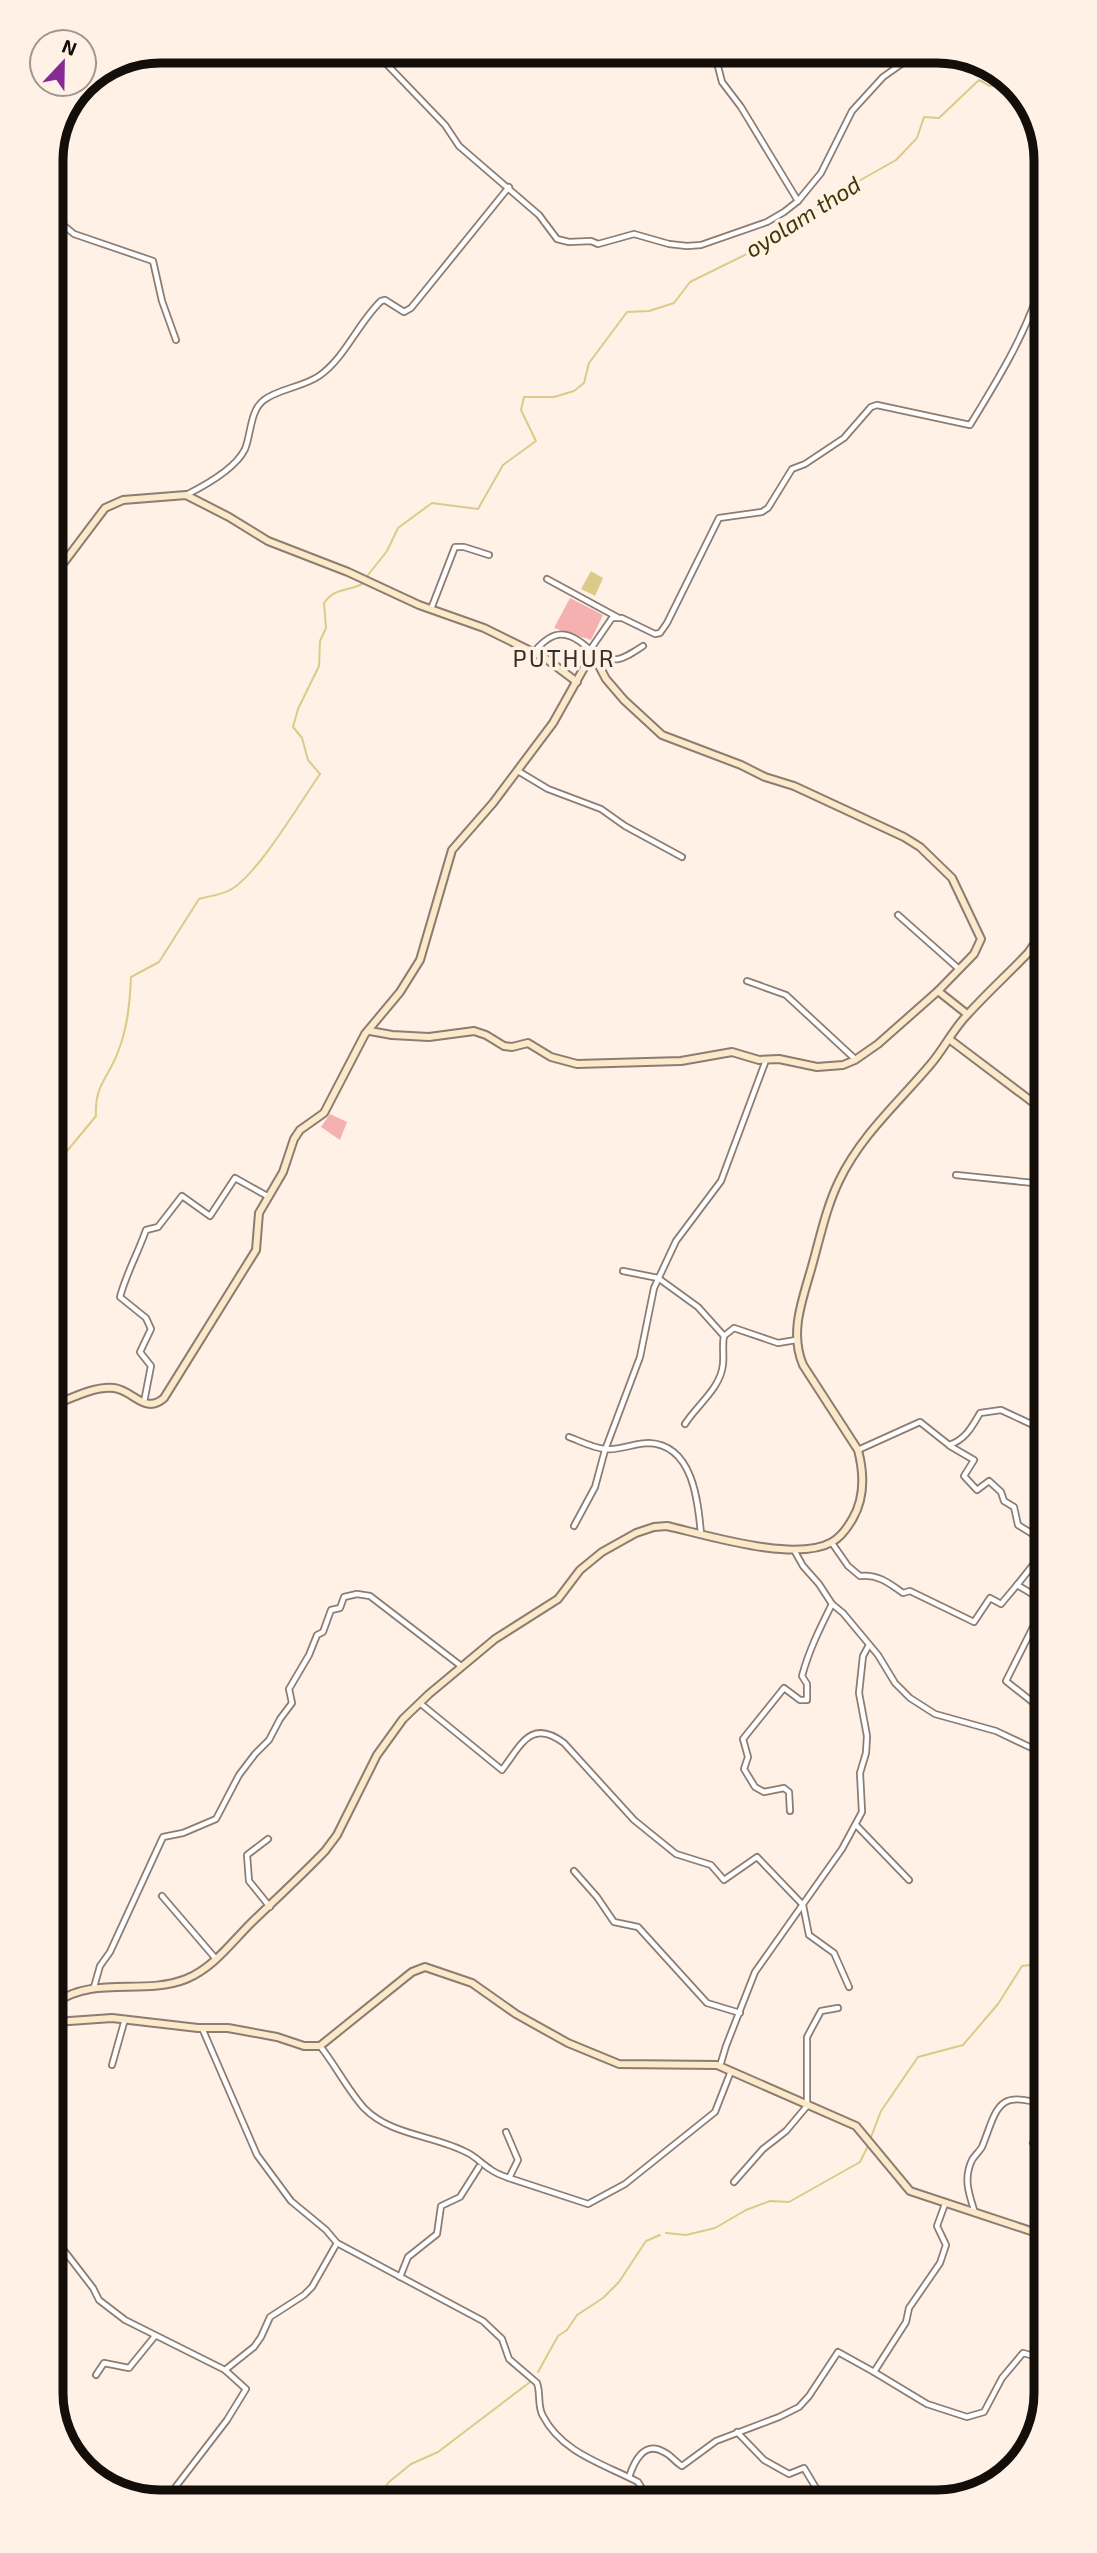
<svg xmlns="http://www.w3.org/2000/svg" width="1097" height="2553" font-family="'Exo 2',sans-serif">
  <style>
    .green { fill: #f5b1b0 }
    .water { fill: #dccb88 }
    .lines { fill: none; stroke-linecap: round; stroke-linejoin: round }
    .stream { stroke: #dccb88; stroke-width: 2 }
    .street-casing { stroke: #8c7c71; stroke-width: 8 }
    .secondary-casing { stroke: #8c7c71; stroke-width: 10 }
    .street { stroke: #fff; stroke-width: 4.5 }
    .secondary { stroke: #fbe9ca; stroke-width: 6 }
    .labels { text-anchor: middle; stroke-width: 7; stroke-linejoin: round; paint-order: stroke }
    .water-label { font-size: 23px; font-style: italic; fill: #423600; stroke: #fff1e6 }
    .quarter-label { font-size: 24px; letter-spacing: 2px; fill: #3a2d23; stroke: #fff1e6 }
    .rim { fill: none; stroke: #140e0a; stroke-width: 9 }
  </style>
  <rect width="100%" height="100%" fill="#fff1e6"/>
  <g class="green">
    <polygon points="570,598 603,615 591,640 554,628"/>
    <polygon points="330,1114 347,1122 340,1140 321,1127"/>
  </g>
  <polygon class="water" points="591,571 603,578 595,596 581,589"/>
  <g class="lines">
    <g class="stream">
      <polyline points="368,575 387,551 398,528 432,503 478,509 503,465 536,441 521,410 524,397 554,397 574,391 584,383 589,363 627,312 649,311 674,303 690,282 763,246 785,232 841,191 896,160 917,138 924,117 939,118 979,80 990,86 1003,82 1012,85"/>
      <path d="M53,1168L96,1116C94,1084 110,1077 119,1049C128,1026 130,1001 131,977L159,962L199,899C209,896 221,895 230,890C257,876 301,801 320,774L308,760L302,738L293,727L298,709L319,666L320,641L326,628L324,603C336,587 346,592 362,584"/>
      <polyline points="871,2137 881,2111 918,2057 963,2045 998,2004 1022,1966 1045,1963"/>
      <polyline points="666,2233 686,2235 715,2228 746,2210 770,2201 789,2202 860,2162 868,2146"/>
      <polyline points="538,2372 558,2336 567,2330 577,2315 603,2298 619,2282 646,2241 660,2235"/>
      <polyline points="376,2501 389,2482 411,2464 438,2452 530,2382"/>
    </g>
    <g class="street-casing">
      <g id="street">
        <polyline points="374,51 445,125 459,146 539,215 557,239 569,242 591,241 598,244 634,234 669,244 687,246 701,245 767,222 784,212 798,201 821,173 852,111 883,77 920,51"/>
        <polyline points="714,51 722,82 741,107 798,201"/>
        <path d="M1041,164C1034,178 1038,192 1041,207"/>
        <polyline points="51,215 74,234 153,261 162,301 176,340"/>
        <path d="M186,495C204,486 236,468 245,449C251,435 250,410 264,400C278,389 303,387 319,376C345,358 358,323 381,301L385,300L404,312L411,308L509,187"/>
        <polyline points="547,579 617,617"/>
        <polyline points="431,609 455,547 464,547 489,555"/>
        <path d="M534,652C553,629 568,629 590,650"/>
        <path d="M590,652C616,664 620,661 643,646"/>
        <path d="M590,657V650L612,618H622L655,634L660,633L667,623L719,518L762,512L768,508L792,469L805,464L844,438L871,407L877,405L970,425C997,381 1026,334 1041,284"/>
        <polyline points="518,771 548,789 601,809 625,826 682,857"/>
        <polyline points="898,915 959,969"/>
        <polyline points="747,981 786,995 855,1059"/>
        <polyline points="956,1175 1034,1183 1043,1162"/>
        <polyline points="623,1271 658,1278 698,1307 724,1336 734,1328 778,1343 796,1340"/>
        <path d="M144,1402L151,1366L140,1352L151,1329L146,1318L120,1297C126,1274 138,1253 146,1230L158,1227L182,1196L210,1216L235,1178L269,1197"/>
        <path d="M685,1424C697,1405 721,1388 723,1364C724,1354 722,1346 724,1336"/>
        <path d="M569,1437C580,1441 593,1448 605,1449C619,1451 634,1443 649,1443C693,1445 698,1501 701,1534"/>
        <polyline points="950,1446 974,1460 964,1476 977,1490 989,1481 1001,1492 1004,1501 1014,1507 1018,1525 1044,1541"/>
        <path d="M858,1450L920,1422L949,1445C965,1440 972,1427 980,1413L1001,1410L1044,1430"/>
        <polyline points="574,1526 595,1487 605,1450 640,1357 654,1288 676,1241 721,1181 766,1060"/>
        <path d="M832,1543L848,1566L860,1576C878,1574 889,1583 903,1593L910,1591L974,1622L990,1598L1001,1604L1017,1585L1044,1601"/>
        <polyline points="794,1550 803,1566 819,1584 832,1604 843,1613 878,1655 895,1683 910,1698 935,1714 996,1731 1036,1750 1045,1734"/>
        <polyline points="1017,1585 1044,1551"/>
        <polyline points="1044,1605 1006,1681 1045,1712"/>
        <path d="M421,1704L502,1770C521,1745 531,1718 564,1743L634,1820L676,1854L711,1865L724,1880L757,1857L803,1905L809,1935L834,1953L849,1987"/>
        <polyline points="1045,1753 1036,1750 1040,1783 1045,1792"/>
        <path d="M790,1811L789,1792L784,1788L764,1792L755,1787L744,1769L748,1757L743,1739L784,1688L800,1700H807V1684L802,1676C809,1650 820,1628 832,1604"/>
        <polyline points="856,1825 909,1880"/>
        <polyline points="268,1839 247,1855 249,1881 270,1907"/>
        <polyline points="574,1871 597,1897 614,1922 638,1927 707,2003 740,2013"/>
        <polyline points="162,1896 216,1959"/>
        <polyline points="94,1987 100,1966 110,1952 163,1837 183,1833 216,1819 239,1775 255,1754 269,1740 280,1719 292,1703 289,1689 309,1655 317,1635 323,1632 331,1610 340,1608 344,1597 357,1594 370,1596 461,1666"/>
        <path d="M204,2028H202L257,2155L291,2201L326,2230L337,2243L483,2321L502,2339L509,2359L537,2383C541,2394 537,2406 543,2416C562,2453 604,2464 638,2482L643,2490L639,2499"/>
        <path d="M320,2046C336,2066 347,2089 364,2108C391,2136 435,2135 468,2153C476,2157 482,2164 490,2169C495,2173 503,2176 509,2178L518,2160L506,2132"/>
        <polyline points="1045,2061 1043,2085 1046,2100"/>
        <polyline points="112,2065 125,2019"/>
        <polyline points="720,2066 726,2046 755,1972 842,1849 862,1812 860,1773 866,1753 867,1736 859,1693 863,1656 869,1645"/>
        <polyline points="1046,2132 1033,2143 1046,2158"/>
        <polyline points="509,2178 588,2204 625,2184 715,2112 731,2071"/>
        <polyline points="734,2182 763,2149 786,2131 807,2106 807,2037 821,2011 838,2008"/>
        <path d="M975,2213C969,2194 963,2179 972,2160C975,2155 979,2152 982,2147C997,2110 996,2087 1046,2106"/>
        <polyline points="1039,2233 1037,2200 1046,2193"/>
        <polyline points="56,2240 93,2288 99,2300 125,2320 225,2370 246,2389 227,2420 164,2502"/>
        <polyline points="400,2277 408,2257 437,2234 441,2206 460,2197 479,2167"/>
        <polyline points="225,2370 254,2347 261,2337 270,2317 304,2295 312,2287 337,2243"/>
        <polyline points="874,2372 927,2404 967,2417 984,2412 1002,2378 1023,2353 1045,2359 1046,2357"/>
        <polyline points="96,2375 104,2363 129,2368 155,2336"/>
        <polyline points="737,2432 764,2460 789,2474 804,2468 816,2488 831,2497"/>
        <path d="M629,2477C634,2462 644,2440 664,2452C671,2455 675,2462 682,2466L716,2441L779,2417L799,2407L809,2396L838,2352L874,2372L906,2322L909,2308L940,2263L946,2245L937,2226L945,2204"/>
        <polyline points="108,2485 110,2477"/>
        <polyline points="643,2490 659,2492 671,2499"/>
      </g>
    </g>
    <g class="secondary-casing">
      <g id="secondary">
        <polyline points="52,591 62,565 105,508 123,500 186,495 229,517 268,541 348,572 419,605 484,628 545,658 577,682"/>
        <polyline points="938,991 967,1014"/>
        <polyline points="949,1039 1043,1110"/>
        <path d="M54,1405C72,1398 94,1386 114,1388C133,1390 145,1415 164,1398L256,1250L259,1213L283,1172L294,1139L300,1130L324,1113L365,1034L400,992L420,960L452,850L493,803L553,723L590,657L597,662L606,679L624,700L662,735L741,765L765,777L794,786L904,837L920,847L952,878L981,939L974,954L938,991L878,1044L855,1060L843,1065L817,1067L779,1059L759,1060L732,1052L681,1061L577,1064L551,1057L528,1043L512,1047L504,1046L486,1035L474,1031L429,1037L392,1035L370,1031"/>
        <path d="M55,2003C95,1975 143,1996 186,1979C213,1968 231,1943 251,1923C276,1899 301,1876 325,1851L337,1835L377,1755L403,1719L429,1694L495,1639L558,1599L580,1570L602,1552L636,1533L654,1527L667,1526C707,1535 795,1563 832,1542C841,1537 848,1527 853,1518C865,1497 864,1473 858,1450L803,1365C790,1334 801,1304 810,1273C819,1243 825,1210 839,1181C861,1135 898,1103 930,1065C944,1049 953,1029 968,1014C987,993 1008,974 1028,953L1035,943L1043,921"/>
        <polyline points="55,2022 112,2018 198,2028 228,2028 277,2037 304,2046 320,2046 412,1972 425,1967 472,1983 516,2014 568,2043 619,2064 717,2065 856,2126 910,2191 1046,2236"/>
      </g>
    </g>
    <use href="#street" class="street"/>
    <use href="#secondary" class="secondary"/>
  </g>
  <g class="labels">
    <g class="water-label">
      <text transform="translate(803 217) rotate(-32)" y="8">oyolam thod</text>
    </g>
    <g class="quarter-label">
      <text x="564" y="667">PUTHUR</text>
    </g>
  </g>
  <path d="M0 0H1097V2553H0ZM160 63H937A97 97 0 0 1 1034 160V2393A97 97 0 0 1 937 2490H160A97 97 0 0 1 63 2393V160A97 97 0 0 1 160 63Z" fill="#fff1e6" fill-rule="evenodd"/>
  <path class="rim" d="M160 63H937A97 97 0 0 1 1034 160V2393A97 97 0 0 1 937 2490H160A97 97 0 0 1 63 2393V160A97 97 0 0 1 160 63Z"/>
  <g transform="translate(63 63) rotate(22)"><circle r="33" fill="#fff1e6" stroke="#a1968e" stroke-width="2"/>
  <path d="M0-5L12 26L0 18L-12 26Z" fill="#882a94"/>
  <text y="-10" font-size="19" font-weight="bold" text-anchor="middle" fill="#140e0a">N</text>
  </g>
</svg>
